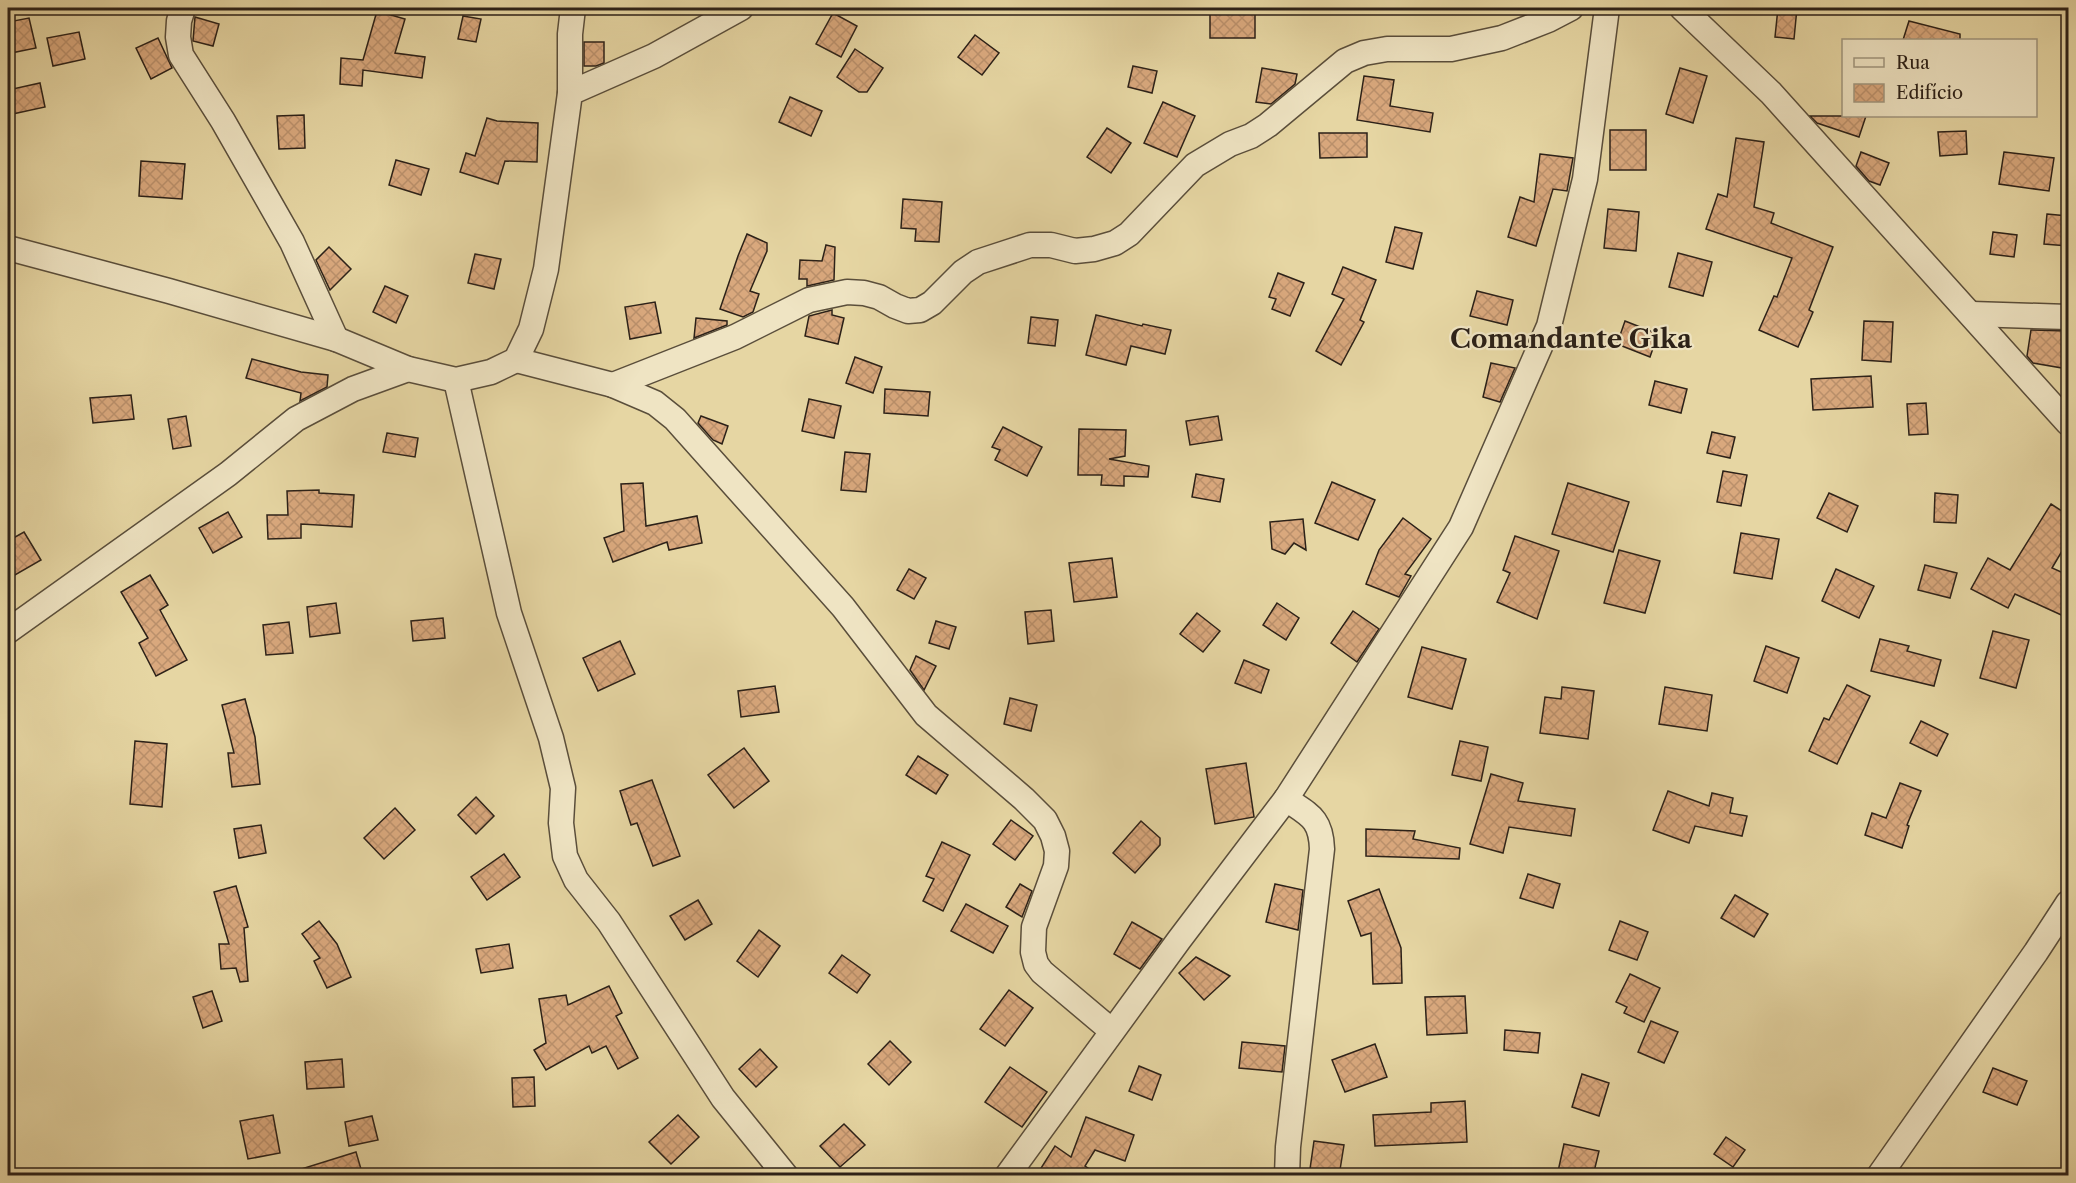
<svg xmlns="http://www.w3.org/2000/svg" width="2076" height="1183" font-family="'Libre Caslon Text',serif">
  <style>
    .building { fill: url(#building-cross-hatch); stroke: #2c2118; stroke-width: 1.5 }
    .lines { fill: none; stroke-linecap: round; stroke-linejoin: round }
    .street-casing { stroke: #5a4e3b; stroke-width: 27 }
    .street { stroke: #efe4c3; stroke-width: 24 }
    .labels { text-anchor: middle; stroke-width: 4.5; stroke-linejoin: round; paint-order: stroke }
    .district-label { font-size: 26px; font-weight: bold; fill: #2c2118; stroke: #efe4c3 }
  </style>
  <defs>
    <pattern id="building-cross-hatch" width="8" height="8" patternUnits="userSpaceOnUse" patternTransform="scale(1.5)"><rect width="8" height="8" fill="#d9a87d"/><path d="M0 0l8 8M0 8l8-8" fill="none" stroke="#ba906b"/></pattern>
  </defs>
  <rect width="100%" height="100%" fill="#e6d6a3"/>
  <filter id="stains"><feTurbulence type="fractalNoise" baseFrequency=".00333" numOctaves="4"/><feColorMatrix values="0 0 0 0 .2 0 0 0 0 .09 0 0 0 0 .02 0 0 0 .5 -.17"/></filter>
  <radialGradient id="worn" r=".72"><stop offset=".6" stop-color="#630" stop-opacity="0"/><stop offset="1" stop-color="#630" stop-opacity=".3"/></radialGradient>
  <g class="building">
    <polygon points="1778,8 1797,8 1794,39 1775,37"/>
    <polygon points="377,11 405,19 395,53 425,57 422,78 363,70 362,86 340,84 341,58 363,60"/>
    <rect x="1210" y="11" width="45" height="27"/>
    <polygon points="833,13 857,26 841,57 816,44"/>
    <polygon points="463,16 481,19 476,42 458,39"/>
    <polygon points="195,17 219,24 213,46 193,41"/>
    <polygon points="29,18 36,48 11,53 8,36 8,22"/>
    <polygon points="1909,21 1960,34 1960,40 1903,40"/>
    <polygon points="79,32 85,59 53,66 47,38"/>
    <polygon points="975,35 999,53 982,75 958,57"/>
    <polygon points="158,38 172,68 151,79 136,48"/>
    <polygon points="584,42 604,42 604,63 596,66 584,66"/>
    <polygon points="855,49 883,68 867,92 859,92 837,77"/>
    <polygon points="1133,66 1157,71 1152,93 1128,87"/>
    <polygon points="1262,68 1297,74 1295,84 1271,104 1256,102"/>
    <polygon points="1680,68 1707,76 1693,123 1666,114"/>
    <polygon points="1364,76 1394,80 1390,106 1433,113 1430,132 1357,120"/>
    <polygon points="40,83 45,107 8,115 8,90"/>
    <polygon points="790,97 822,111 811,136 779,122"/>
    <polygon points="1163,102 1195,116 1177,157 1144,143"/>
    <polygon points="304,115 305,148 279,149 277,116"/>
    <polygon points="1810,116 1866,116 1859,137 1817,123"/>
    <polygon points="487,118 497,121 538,123 537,162 505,161 498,184 460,172 466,153 475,156"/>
    <polygon points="1107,128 1131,143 1111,173 1087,157"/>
    <rect x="1610" y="130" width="36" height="40"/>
    <polygon points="1966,131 1967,154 1940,156 1938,132"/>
    <polygon points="1319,133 1367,133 1367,157 1320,158"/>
    <polygon points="1736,138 1764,142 1754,207 1774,213 1771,223 1833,247 1809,310 1813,312 1798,347 1759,330 1774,296 1777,297 1792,258 1706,229 1718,194 1727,197"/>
    <polygon points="1861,152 1889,163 1880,185 1869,181 1856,166"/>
    <polygon points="2004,152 2054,158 2049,191 1999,184"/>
    <polygon points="1540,154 1573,158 1567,191 1553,189 1536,246 1508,237 1520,197 1534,202"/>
    <polygon points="396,160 429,169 421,195 389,185"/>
    <polygon points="141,161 185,164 182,199 139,196"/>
    <polygon points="903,199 942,202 939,242 915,241 916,229 901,228"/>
    <polygon points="1608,209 1639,212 1636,251 1604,248"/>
    <polygon points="2047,214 2068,216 2068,246 2044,244"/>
    <polygon points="1395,227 1422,233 1413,269 1386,262"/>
    <polygon points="1993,232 2017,235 2014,257 1990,254"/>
    <polygon points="747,234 767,243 767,251 750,291 759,294 753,312 743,317 720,309 738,256"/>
    <polygon points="826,245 835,247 834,280 807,286 807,279 799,279 800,260 822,261"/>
    <polygon points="329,247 351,269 330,290 316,260"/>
    <polygon points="1678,253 1712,262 1703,296 1669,287"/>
    <polygon points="475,254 501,259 494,289 468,283"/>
    <polygon points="1343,267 1376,280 1360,320 1364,322 1341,365 1316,351 1344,299 1332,294"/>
    <polygon points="1278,273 1304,283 1290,316 1272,309 1276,299 1269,297"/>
    <polygon points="385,286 408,296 396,323 373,312"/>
    <polygon points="1477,291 1513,300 1507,325 1470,316"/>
    <polygon points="655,302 661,333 630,339 625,307"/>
    <polygon points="832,310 832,315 844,318 838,344 805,336 809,316"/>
    <polygon points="1096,315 1142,326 1143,324 1171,330 1165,354 1131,346 1126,365 1086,355"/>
    <polygon points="1031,317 1058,320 1055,346 1028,343"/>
    <polygon points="696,318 727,321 727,325 694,338"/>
    <polygon points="1625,321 1658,334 1650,357 1617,344"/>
    <polygon points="1864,321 1893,322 1891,362 1862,360"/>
    <polygon points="2031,330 2068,331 2068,369 2033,363 2027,356"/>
    <polygon points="855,357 882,367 873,393 846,383"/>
    <polygon points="252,359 301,372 328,375 327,387 300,401 301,393 246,378"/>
    <polygon points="1491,363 1515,368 1500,402 1483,397"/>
    <polygon points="1871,376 1873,407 1813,410 1811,379"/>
    <polygon points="1655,381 1687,389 1681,413 1649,405"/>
    <polygon points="885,389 930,392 928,416 884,413"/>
    <polygon points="131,395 134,419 93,423 90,398"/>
    <polygon points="809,399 841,406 834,438 802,431"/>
    <polygon points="1926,403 1928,434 1909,435 1907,404"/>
    <polygon points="186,416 191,446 173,449 168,419"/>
    <polygon points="701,416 728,426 722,444 713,440 698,423"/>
    <polygon points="1218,416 1222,440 1190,445 1186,421"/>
    <polygon points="1003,427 1042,447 1027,476 995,460 1000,450 992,447"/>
    <polygon points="1079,429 1126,430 1125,456 1109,459 1149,466 1148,477 1124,476 1124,486 1101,485 1102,475 1078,475"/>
    <polygon points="1712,432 1735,437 1730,458 1707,453"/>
    <polygon points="387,433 418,438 415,457 383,452"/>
    <polygon points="845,452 870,454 866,492 841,490"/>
    <polygon points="1723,471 1747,475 1741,506 1717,502"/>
    <polygon points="1196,474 1224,479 1220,502 1192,497"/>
    <polygon points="1332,482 1375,500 1358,540 1315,523"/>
    <polygon points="643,483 646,526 697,516 702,543 669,550 667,542 613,562 604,538 624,531 621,484"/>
    <polygon points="1568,483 1629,502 1613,552 1552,534"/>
    <polygon points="319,490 319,493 354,495 352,527 301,524 301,538 268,539 267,515 288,515 287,491"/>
    <polygon points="1829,493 1858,506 1847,532 1817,518"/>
    <polygon points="1935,493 1958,495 1956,523 1934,522"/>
    <polygon points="2051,504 2068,515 2068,541 2052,568 2068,575 2068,618 2015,594 2008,608 1971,589 1988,558 2010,570"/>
    <polygon points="228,512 242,537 213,553 199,528"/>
    <polygon points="1403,518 1431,539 1405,574 1411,576 1399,597 1366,584 1379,550"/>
    <polygon points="1303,519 1306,550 1294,543 1285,554 1272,549 1270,522"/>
    <polygon points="24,532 41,560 8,579 8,541"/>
    <polygon points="1741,533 1779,539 1772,579 1734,573"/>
    <polygon points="1515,536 1559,551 1537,619 1497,602 1510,573 1503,570"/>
    <polygon points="1619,550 1660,561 1645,613 1604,603"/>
    <polygon points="1112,558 1117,597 1074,602 1069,563"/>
    <polygon points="1925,565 1957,573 1950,598 1918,590"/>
    <polygon points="909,569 926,578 914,599 897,590"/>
    <polygon points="1836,569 1874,586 1859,618 1822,601"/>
    <polygon points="150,575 168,605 160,610 187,660 156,676 139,643 148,638 121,592"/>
    <polygon points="336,603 340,633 310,637 307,607"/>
    <polygon points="1277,603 1299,618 1286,640 1263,625"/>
    <polygon points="1051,610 1054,641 1028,644 1025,612"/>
    <polygon points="1353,611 1379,629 1357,662 1331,643"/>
    <polygon points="1197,613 1220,631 1203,652 1180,634"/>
    <polygon points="443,618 445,638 413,641 411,621"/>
    <polygon points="936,621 956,627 949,649 929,643"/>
    <polygon points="289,622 293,653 266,655 263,625"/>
    <polygon points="1993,631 2029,640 2016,688 1980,678"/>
    <polygon points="1880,639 1909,646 1907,651 1941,660 1934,686 1871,671"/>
    <polygon points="620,641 635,674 598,691 583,658"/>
    <polygon points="1766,646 1799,658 1787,693 1754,681"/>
    <polygon points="1422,647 1466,659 1452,709 1408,697"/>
    <polygon points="916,656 936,666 924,690 910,670"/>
    <polygon points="1244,660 1269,670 1261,693 1235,683"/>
    <polygon points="1847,685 1870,696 1837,764 1809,751 1824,718 1829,720"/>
    <polygon points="775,686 779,712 741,717 738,691"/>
    <polygon points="1562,687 1594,691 1588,739 1540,733 1545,697 1561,699"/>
    <polygon points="1665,687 1712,695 1707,731 1659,724"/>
    <polygon points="1010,698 1037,705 1031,731 1004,724"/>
    <polygon points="245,699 255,737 260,784 232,787 228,753 234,753 222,705"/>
    <polygon points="1921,721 1948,734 1937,756 1910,743"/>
    <polygon points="135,741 167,744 162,807 130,804"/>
    <polygon points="1460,741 1488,747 1481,781 1452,775"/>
    <polygon points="744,748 769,781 734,808 708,775"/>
    <polygon points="918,756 948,775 936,794 906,775"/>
    <polygon points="1246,763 1254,817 1215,824 1206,769"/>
    <polygon points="1491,774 1523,783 1518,801 1575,809 1571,836 1509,827 1503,853 1470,844"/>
    <polygon points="652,780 680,856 653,866 637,823 631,825 620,791"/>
    <polygon points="1900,783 1921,791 1907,825 1909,826 1902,848 1865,835 1872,813 1886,818"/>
    <polygon points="1668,791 1709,806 1712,793 1733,798 1730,813 1747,816 1742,836 1695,826 1689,843 1653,830"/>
    <polygon points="476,797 494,816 476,834 458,815"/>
    <polygon points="395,808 415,830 384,859 364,838"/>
    <polygon points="1011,820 1033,836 1015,860 993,844"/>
    <polygon points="1141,821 1160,838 1160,845 1135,873 1113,853"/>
    <polygon points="261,825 266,853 239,858 234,829"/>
    <polygon points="1366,829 1415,831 1413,839 1460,848 1459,859 1366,856"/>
    <polygon points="942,842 970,855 943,911 923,901 934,879 926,876"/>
    <polygon points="504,854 520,877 487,900 471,877"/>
    <polygon points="1528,874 1560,884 1553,908 1520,898"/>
    <polygon points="1020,884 1032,891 1022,917 1006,907"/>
    <polygon points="1275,884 1303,890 1298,930 1266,922"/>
    <polygon points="236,886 248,927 244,928 248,981 240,982 236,968 221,969 219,944 229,944 214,892"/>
    <polygon points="1379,889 1401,948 1402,983 1373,984 1371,933 1361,936 1348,901"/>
    <polygon points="1735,895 1768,914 1754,937 1721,918"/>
    <polygon points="698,900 712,924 685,940 670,916"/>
    <polygon points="966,904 1008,926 993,953 951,931"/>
    <polygon points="319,921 337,944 351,977 327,988 314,961 320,958 302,934"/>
    <polygon points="1620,921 1648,932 1637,960 1609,950"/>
    <polygon points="1132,922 1162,939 1140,969 1114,954"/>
    <polygon points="759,930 780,946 758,977 737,961"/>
    <polygon points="509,944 513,968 481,973 476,949"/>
    <polygon points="842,955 870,975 857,993 829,973"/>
    <polygon points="1196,957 1230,976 1204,1000 1179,973"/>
    <polygon points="1630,974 1660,988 1644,1022 1624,1013 1627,1007 1616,1002"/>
    <polygon points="609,986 622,1013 616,1016 638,1058 618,1069 606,1046 592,1053 589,1046 546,1070 534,1050 546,1043 539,999 566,995 568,1005"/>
    <polygon points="1009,990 1033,1008 1005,1046 980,1029"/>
    <polygon points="212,991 222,1021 203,1028 193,997"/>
    <polygon points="1465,996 1467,1033 1427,1035 1425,997"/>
    <polygon points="1651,1021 1678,1032 1664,1063 1638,1052"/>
    <polygon points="1505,1030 1540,1033 1538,1053 1504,1050"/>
    <polygon points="890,1041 911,1062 889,1085 868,1064"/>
    <polygon points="1242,1042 1285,1046 1282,1072 1239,1068"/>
    <polygon points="1375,1044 1387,1077 1345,1092 1332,1060"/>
    <polygon points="760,1049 777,1067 756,1087 739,1069"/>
    <polygon points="342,1059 344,1087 307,1089 305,1062"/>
    <polygon points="1139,1066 1161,1075 1152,1100 1129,1091"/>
    <polygon points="1010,1067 1047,1092 1022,1127 985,1102"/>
    <polygon points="1993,1068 2027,1081 2017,1105 1983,1092"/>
    <polygon points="1582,1074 1609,1083 1599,1116 1572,1107"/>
    <polygon points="534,1077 535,1106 513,1107 512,1078"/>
    <polygon points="1465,1101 1467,1142 1375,1146 1373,1115 1431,1112 1431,1103"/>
    <polygon points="273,1115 280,1153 248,1159 240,1121"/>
    <polygon points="678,1115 699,1137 671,1164 649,1142"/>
    <polygon points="372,1116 378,1140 349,1146 345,1122"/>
    <polygon points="1086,1117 1134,1135 1125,1161 1095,1150 1085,1166 1100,1176 1036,1176 1055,1146 1071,1157"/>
    <polygon points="844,1124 865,1145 840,1167 820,1146"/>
    <polygon points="1726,1137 1745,1150 1733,1167 1714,1154"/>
    <polygon points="1314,1141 1344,1145 1339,1176 1309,1176"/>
    <polygon points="1564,1144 1599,1151 1593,1176 1557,1176"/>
    <polygon points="356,1152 363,1176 296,1176 295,1171"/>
  </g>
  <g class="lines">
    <g class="street-casing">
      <g id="street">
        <polyline points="183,8 179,21 178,37 181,55 223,121 292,242 336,339"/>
        <polyline points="1682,8 1771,93 2068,423"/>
        <polyline points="570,93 570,34 573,8"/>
        <polyline points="8,248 169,291 336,339 408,369 456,380 491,372 516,360 531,329 546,269 570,93 654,56 741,8"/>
        <polyline points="1972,314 2068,317"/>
        <polyline points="516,360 613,385 655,403 675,419 843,607 926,715 1024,799 1045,820 1053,836 1057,851 1056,866 1034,927 1033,952 1036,964 1042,972 1112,1031"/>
        <polyline points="456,380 509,613 551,738 563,788 561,823 565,856 576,880 609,922 723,1098 786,1176"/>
        <polyline points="613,385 735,337 809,300 847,292 864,293 879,297 895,306 908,311 920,310 932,303 963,272 978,262 1030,245 1051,245 1075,251 1094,249 1115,243 1129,234 1195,165 1230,144 1251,136 1268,125 1345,61 1364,53 1387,49 1451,49 1502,38 1548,20 1571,8"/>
        <polyline points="8,631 228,474 296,419 353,389 408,369"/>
        <path d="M1286,799C1309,815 1321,818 1322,849L1288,1147L1287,1176"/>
        <polyline points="1007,1176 1179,940 1286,799 1461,527 1549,326 1585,179 1607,8"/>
        <polyline points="1879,1176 2036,952 2068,903"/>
      </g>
    </g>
    <use href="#street" class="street"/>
  </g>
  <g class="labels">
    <g class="district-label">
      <text x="1571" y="348">Comandante Gika</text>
    </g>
  </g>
  <rect width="2076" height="1183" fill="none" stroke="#e6d6a3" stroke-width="30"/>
  <rect x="9" y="9" width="2058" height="1165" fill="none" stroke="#2c2118" stroke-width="3"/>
  <rect x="15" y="15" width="2046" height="1153" fill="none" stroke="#2c2118" stroke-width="1.5"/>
  <rect x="1842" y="39" width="195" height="78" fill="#efe4c3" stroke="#a1967f" stroke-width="1.5"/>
  <rect x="1854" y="58" width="30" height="9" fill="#efe4c3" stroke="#a1967f" stroke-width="1.5"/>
  <text x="1896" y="69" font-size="18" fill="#2c2118">Rua</text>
  <rect x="1854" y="84" width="30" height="18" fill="url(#building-cross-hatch)" stroke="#a1967f" stroke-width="1.5"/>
  <text x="1896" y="99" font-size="18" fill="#2c2118">Edifício</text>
  <rect width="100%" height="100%" filter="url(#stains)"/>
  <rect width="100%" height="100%" fill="url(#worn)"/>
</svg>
